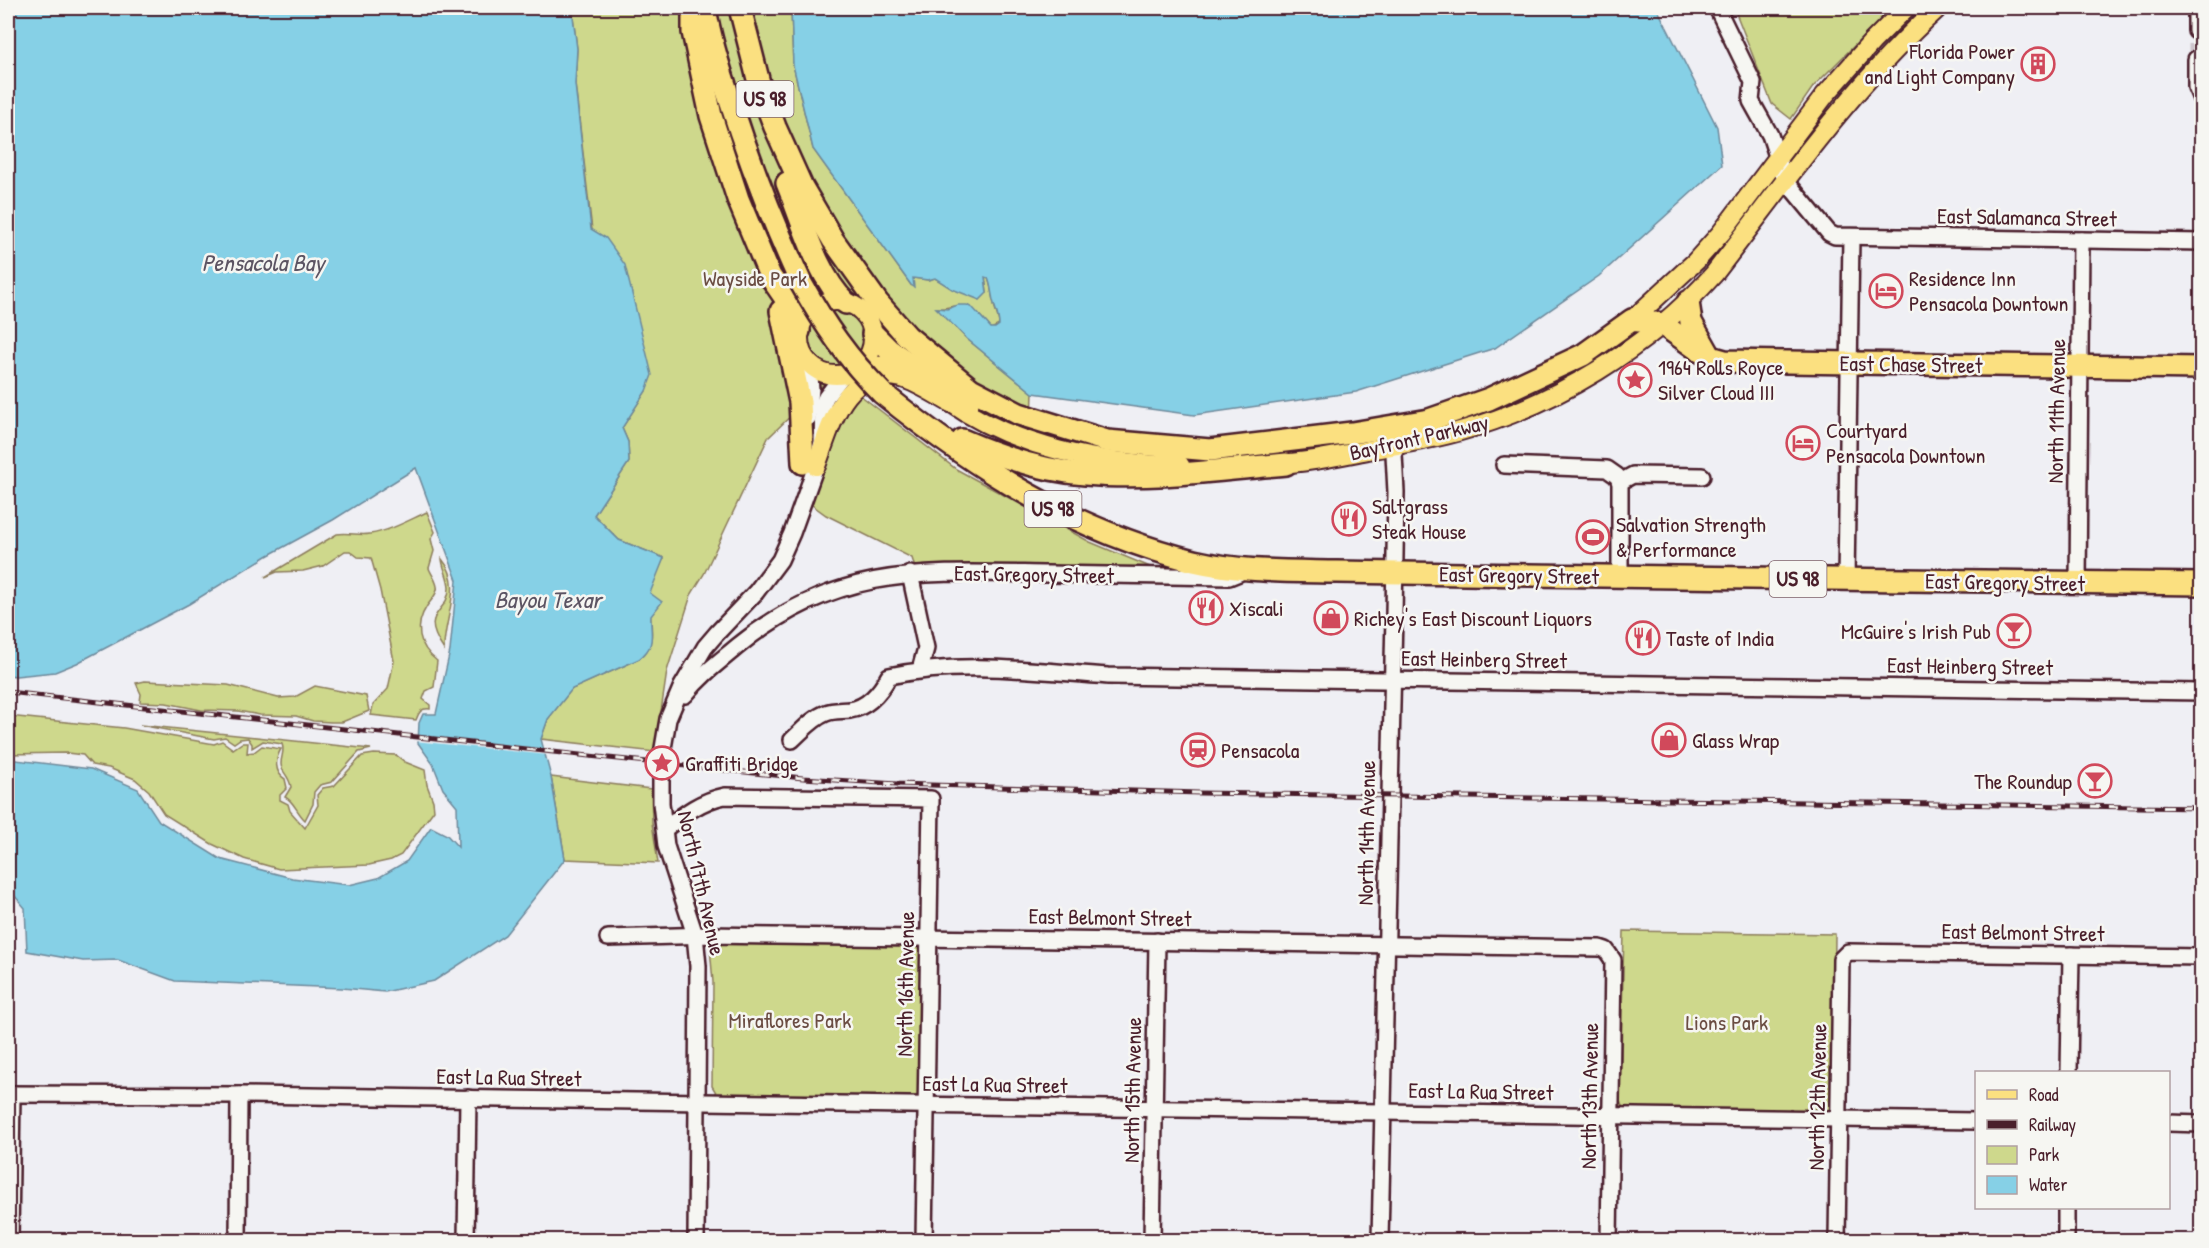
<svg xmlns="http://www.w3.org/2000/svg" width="2209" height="1248" font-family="'Patrick Hand',sans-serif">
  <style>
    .green { fill: #ced88c; stroke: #8c7c5c; stroke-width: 1.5 }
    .water { fill: #86d0e6; stroke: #6e899b; stroke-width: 1.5 }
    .pier { fill: #efeff4 }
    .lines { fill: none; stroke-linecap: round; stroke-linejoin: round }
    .minor-tunnel { stroke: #cec5cc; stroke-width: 15; stroke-dasharray: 15 8; stroke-linecap: butt }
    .minor-casing { stroke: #4a1f2b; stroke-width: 20 }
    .major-casing { stroke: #4a1f2b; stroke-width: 22 }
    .highway-casing { stroke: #4a1f2b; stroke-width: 26 }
    .minor { stroke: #f6f6f2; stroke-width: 15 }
    .major { stroke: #fbe080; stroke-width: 18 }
    .highway { stroke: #fbe080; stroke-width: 21 }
    .rail-casing { stroke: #4a1f2b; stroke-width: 5 }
    .rail { stroke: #f6f6f2; stroke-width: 3; stroke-dasharray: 9; stroke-linecap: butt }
    .highway-bridge-casing { stroke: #4a1f2b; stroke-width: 26; stroke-linecap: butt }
    .highway-bridge { stroke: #fbe080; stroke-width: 21 }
    .labels { text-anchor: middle; stroke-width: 5; stroke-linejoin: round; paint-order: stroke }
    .shield { fill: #f6f6f2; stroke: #7e6067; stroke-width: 1.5 }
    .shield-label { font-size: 21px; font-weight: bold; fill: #4a1f2b }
    .poi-label { font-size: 22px; fill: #4a1f2b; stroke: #f6f6f2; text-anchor: start }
    .street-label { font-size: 22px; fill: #4a1f2b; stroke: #f6f6f2 }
    .park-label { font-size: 22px; fill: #6b4d43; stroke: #f6f6f2 }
    .water-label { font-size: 24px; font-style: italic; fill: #5c5463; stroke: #f6f6f2 }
  </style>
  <rect width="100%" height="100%" fill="#efeff4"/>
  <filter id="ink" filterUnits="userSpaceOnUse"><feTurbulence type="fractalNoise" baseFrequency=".0167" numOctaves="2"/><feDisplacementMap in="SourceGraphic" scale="12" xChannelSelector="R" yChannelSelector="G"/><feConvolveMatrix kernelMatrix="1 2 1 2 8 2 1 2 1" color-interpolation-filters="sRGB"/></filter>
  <g filter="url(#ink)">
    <g class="green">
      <path d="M572,8H791L793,65L813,149L911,285L913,278L928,280L935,278L953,289L987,293L985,276L988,278C992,288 991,295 994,304C995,311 999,317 999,325L991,329C983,318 971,304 957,306C949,306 945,309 937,308L967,339L1033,393L1032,420L1016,422L980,414L882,343L840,368L768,438L704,574L691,595L667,671L655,752L541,739L548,719L572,689L639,659C662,641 646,617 650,593C652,582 659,569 664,558L619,540L594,515L629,462L628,442L622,428L646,391L592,230L575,84L577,49Z"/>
      <polygon points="1734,8 1892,8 1813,87 1791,119 1772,104"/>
      <polygon points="860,395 956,469 1090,542 1155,569 960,566 915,568 912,558 826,515 808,502 841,413"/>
      <path d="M427,512L435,532L431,539L434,551L429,568C431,574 439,584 437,590C436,595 430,602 427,606C414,626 418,646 437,661L434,687L426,691L423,699L430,705V709C421,708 419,712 416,720L371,715L373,705L388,689L394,661L380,590L371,558L358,557L350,551H345L323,566L303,571L277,572L265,577L337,534C349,532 359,536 370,534C390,531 409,520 427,512Z"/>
      <path d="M442,559C465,586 443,619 444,650C417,610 449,615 449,588C449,578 443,569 442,559Z"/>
      <polygon points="145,681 228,685 278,698 295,697 315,686 366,696 369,711 342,722 331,722 313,721 296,716 260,715 238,711 201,710 166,703 140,702 141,694 136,683"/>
      <path d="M8,716L124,728L214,744L222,741L233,749L242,743H248L247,753L254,752L262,746L281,749C275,759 274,772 285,779L287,788L280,795V800L288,804L290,811L305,828L318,805L317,795L323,788L334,786L362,756L374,754L396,755L405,762L425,770L427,785L433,801L434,810L401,855L391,860L369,865L279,869L244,859L212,844L164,814L149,791L135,779L109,768L92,765L83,755L67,753L8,754Z"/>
      <path d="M140,725L371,749L359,752L332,782L320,785L314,792L313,804L305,820C297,813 294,801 285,797L291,787C289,775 281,772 281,764C281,755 285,752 282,744L263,741L252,748V744L248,738L240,739L234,743L225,737L214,739Z"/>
      <polygon points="551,777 651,789 652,823 658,863 565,859"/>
      <polygon points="1624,931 1835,934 1833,1111 1623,1109 1620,1101"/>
      <polygon points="715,944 925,945 921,1099 718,1096 712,1086 713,982 710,948"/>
    </g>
    <g class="water">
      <path d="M8,8H572L577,49L575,84L591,229L606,238L625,265L652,375L646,391L622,428L628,442L629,462L594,515L619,540L664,558L650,593L662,602L651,616C650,635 657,645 639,659L572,689L548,719L541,739L551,777L565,859L505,935L434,981L385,992L342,988L175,981L118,960L83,961L27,951L25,908L8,888V759L91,769L138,789L159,821L220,859L292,878L349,885L378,878L407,861L431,827L447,835L458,847L457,806L443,789L433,764L418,743L419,723L423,714H436L450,651L457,580L416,468L333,520L267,556L189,604L77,663L55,672L16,676L8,675Z"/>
      <path d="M791,8H1657L1717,127L1722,165L1599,276L1495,348L1356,392L1194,415L1033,393L967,339L936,308L947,309L958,305H967L974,309L991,328H995L999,325C999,317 996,311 994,304C991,295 992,288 988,278L985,277L987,293L980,300L952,289L935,278L928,280L913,278L914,287L911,285L813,149L793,65Z"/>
    </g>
    <polygon class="pier" points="415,735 547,749 548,755 415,741"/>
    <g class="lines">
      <polyline class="minor-tunnel" points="2196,59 2196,31"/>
      <g class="minor-casing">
        <g id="minor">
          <polyline points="1717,8 1753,82 1751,101 1770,135 1785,180 1829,233 1835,236 2202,242"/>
          <polyline points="2196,8 2196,31"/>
          <polyline points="2196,59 2196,87 2202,101"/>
          <polyline points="808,418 811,389 809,364"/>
          <polyline points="1504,465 1607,469 1617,476 1620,482"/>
          <polyline points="1620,482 1620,576"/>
          <polyline points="1620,482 1633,475 1702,476"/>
          <polyline points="910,574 926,648 920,670"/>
          <polyline points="1846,580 1851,237"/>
          <polyline points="2078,583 2081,240"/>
          <path d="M685,695C701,675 719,662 738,646C838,564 927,572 1048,574C1108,575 1169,576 1229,577L1239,573"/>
          <path d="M792,740C803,730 813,718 826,713C833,710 842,711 850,710C868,707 881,691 889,676C961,660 1035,671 1108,676L2202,692"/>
          <path d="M665,829C684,814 700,801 725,796L931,799L924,1240"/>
          <polyline points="608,938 710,935 1600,948 1606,950 1613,960 1609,1240"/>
          <polyline points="2069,1072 2071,955"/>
          <polyline points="8,1094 239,1095 1976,1121"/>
          <polyline points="2168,1123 2202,1124"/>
          <polyline points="10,1240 12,1094"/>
          <polyline points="238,1240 239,1095"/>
          <polyline points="466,1240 468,1098"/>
          <polyline points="696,1240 698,966 695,935 666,846 661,803 661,781 662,754 668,719 682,686 705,647 717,633 756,592 780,560 792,533 816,466 822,442 823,404 826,397 843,375"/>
          <polyline points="1152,1240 1157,941"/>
          <polyline points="1380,1240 1394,616 1396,492 1393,435"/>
          <polyline points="1837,1240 1841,959 1848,952 2202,957"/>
          <polyline points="2066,1240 2066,1208"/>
        </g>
      </g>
      <g class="major-casing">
        <g id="major">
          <circle cx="836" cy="338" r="37"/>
          <polyline points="1632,320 1696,261 1721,233 1825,95 1872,42 1906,8"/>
          <path d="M861,366C883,364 898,366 917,379"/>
          <path d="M947,400C1013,447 1100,465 1180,465"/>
          <path d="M1273,464C1305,463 1337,456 1368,450C1398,445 1428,440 1457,432C1555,405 1647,349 1714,274C1785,182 1852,86 1938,8"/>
          <path d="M816,466C831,426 844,364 902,378C919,383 936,395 951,403"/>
        </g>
      </g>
      <g class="highway-casing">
        <g id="highway">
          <polyline points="693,8 693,32 711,116 738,199 770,276 792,308 799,331"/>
          <path d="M705,8C710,38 719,68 729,97C749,161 773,222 801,283"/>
          <polyline points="740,8 760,87 775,127 802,187 833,240 878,303 907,336 971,389 1019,414 1107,441 1210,450 1352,433 1429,420 1489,399 1583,355 1632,320 1662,324 1700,351 1711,357 1725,361 2202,368"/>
          <path d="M787,183C802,220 817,276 846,303"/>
          <polyline points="1688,302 1691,322 1709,354"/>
          <polyline points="781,311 800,402 803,463"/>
          <polyline points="873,334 889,350 968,403"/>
          <path d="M882,393C977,470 1074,531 1194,561C1241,572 1289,571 1337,572C1401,573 1465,574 1529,575C1753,578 1977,581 2202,584"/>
          <path d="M962,440C1001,457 1042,471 1085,474C1151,480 1219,470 1286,464"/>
        </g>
      </g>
      <use href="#minor" class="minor"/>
      <use href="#major" class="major"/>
      <use href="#highway" class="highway"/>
      <g class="rail-casing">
        <polyline id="rail" points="8,692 589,756 803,778 897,784 1200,793 2202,808"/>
      </g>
      <use href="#rail" class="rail"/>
      <g class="highway-bridge-casing">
        <path id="highway-bridge" d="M801,283C825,326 848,359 882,393"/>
      </g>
      <use href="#highway-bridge" class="highway-bridge"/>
    </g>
  </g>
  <defs>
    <g id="building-ring" transform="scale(1.725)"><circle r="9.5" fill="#f6f6f2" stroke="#d1495b" stroke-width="1.5"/><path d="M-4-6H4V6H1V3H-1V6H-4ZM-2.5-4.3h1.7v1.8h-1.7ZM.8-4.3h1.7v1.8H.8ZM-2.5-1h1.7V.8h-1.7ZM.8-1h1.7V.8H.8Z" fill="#d1495b"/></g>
    <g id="hotel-ring" transform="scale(1.725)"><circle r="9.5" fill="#f6f6f2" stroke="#d1495b" stroke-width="1.5"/><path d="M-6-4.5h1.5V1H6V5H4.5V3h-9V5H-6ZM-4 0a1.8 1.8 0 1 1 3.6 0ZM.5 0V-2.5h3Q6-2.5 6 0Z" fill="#d1495b"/></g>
    <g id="sight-ring" transform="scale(1.725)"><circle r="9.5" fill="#f6f6f2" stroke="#d1495b" stroke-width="1.5"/><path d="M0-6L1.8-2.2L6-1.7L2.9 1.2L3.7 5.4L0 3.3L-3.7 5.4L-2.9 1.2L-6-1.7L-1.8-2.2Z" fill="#d1495b"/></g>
    <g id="restaurant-ring" transform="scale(1.725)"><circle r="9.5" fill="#f6f6f2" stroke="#d1495b" stroke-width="1.5"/><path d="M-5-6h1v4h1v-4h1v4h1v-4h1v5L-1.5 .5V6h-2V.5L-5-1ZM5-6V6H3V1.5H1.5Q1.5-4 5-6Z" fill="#d1495b"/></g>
    <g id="stadium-ring" transform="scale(1.725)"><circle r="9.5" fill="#f6f6f2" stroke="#d1495b" stroke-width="1.5"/><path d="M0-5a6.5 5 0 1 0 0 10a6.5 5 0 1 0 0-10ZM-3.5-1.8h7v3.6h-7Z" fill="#d1495b"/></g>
    <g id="shop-ring" transform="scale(1.725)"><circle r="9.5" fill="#f6f6f2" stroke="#d1495b" stroke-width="1.5"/><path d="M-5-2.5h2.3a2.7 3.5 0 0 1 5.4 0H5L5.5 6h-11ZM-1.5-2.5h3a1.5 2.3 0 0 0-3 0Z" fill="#d1495b"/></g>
    <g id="bar-ring" transform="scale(1.725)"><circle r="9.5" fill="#f6f6f2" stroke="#d1495b" stroke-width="1.5"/><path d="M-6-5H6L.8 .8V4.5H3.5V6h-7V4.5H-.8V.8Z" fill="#d1495b"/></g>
    <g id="station-ring" transform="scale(1.725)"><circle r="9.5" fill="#f6f6f2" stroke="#d1495b" stroke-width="1.5"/><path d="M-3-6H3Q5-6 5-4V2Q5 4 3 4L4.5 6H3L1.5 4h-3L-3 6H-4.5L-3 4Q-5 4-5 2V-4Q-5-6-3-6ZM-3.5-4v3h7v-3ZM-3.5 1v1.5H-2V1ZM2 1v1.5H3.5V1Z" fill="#d1495b"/></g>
  </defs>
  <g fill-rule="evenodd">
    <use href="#building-ring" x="2038" y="64"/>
    <use href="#hotel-ring" x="1886" y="291"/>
    <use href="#sight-ring" x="1635" y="380"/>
    <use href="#hotel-ring" x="1803" y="443"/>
    <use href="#restaurant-ring" x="1349" y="519"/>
    <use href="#stadium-ring" x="1593" y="537"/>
    <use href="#restaurant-ring" x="1206" y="608"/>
    <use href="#shop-ring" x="1331" y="618"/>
    <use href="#bar-ring" x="2014" y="631"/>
    <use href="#restaurant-ring" x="1643" y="638"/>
    <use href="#shop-ring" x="1669" y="740"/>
    <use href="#station-ring" x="1198" y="750"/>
    <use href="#sight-ring" x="662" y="763"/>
    <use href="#bar-ring" x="2095" y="781"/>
  </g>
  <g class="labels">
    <g class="shield">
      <rect x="736.5" y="81" width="57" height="36" rx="4.5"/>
      <rect x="1024.5" y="491" width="57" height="36" rx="4.5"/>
      <rect x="1769.5" y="561" width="57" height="36" rx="4.5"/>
    </g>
    <g class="shield-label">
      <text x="765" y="106">US 98</text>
      <text x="1053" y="516">US 98</text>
      <text x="1798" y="586">US 98</text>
    </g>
    <g class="poi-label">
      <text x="2015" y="59" text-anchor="end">Florida Power<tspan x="2015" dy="25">and Light Company</tspan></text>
      <text x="1909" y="286">Residence Inn<tspan x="1909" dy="25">Pensacola Downtown</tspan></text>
      <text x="1658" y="375">1964 Rolls Royce<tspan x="1658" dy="25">Silver Cloud III</tspan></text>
      <text x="1826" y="438">Courtyard<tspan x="1826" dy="25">Pensacola Downtown</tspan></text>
      <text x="1372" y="514">Saltgrass<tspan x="1372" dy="25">Steak House</tspan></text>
      <text x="1616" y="532">Salvation Strength<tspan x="1616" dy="25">&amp; Performance</tspan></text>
      <text x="1229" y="616">Xiscali</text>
      <text x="1354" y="626">Richey's East Discount Liquors</text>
      <text x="1991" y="639" text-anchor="end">McGuire's Irish Pub</text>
      <text x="1666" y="646">Taste of India</text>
      <text x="1692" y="748">Glass Wrap</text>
      <text x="1221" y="758">Pensacola</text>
      <text x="685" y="771">Graffiti Bridge</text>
      <text x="2072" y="789" text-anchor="end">The Roundup</text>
    </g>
    <g class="street-label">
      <text transform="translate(2027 217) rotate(1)" y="8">East Salamanca Street</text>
      <text transform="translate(1911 364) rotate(1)" y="8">East Chase Street</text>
      <text transform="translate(2056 411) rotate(-89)" y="8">North 11th Avenue</text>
      <text transform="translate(1419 437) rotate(-13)" y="8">Bayfront Parkway</text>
      <text transform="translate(1034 574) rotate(1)" y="8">East Gregory Street</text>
      <text transform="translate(1519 575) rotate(1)" y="8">East Gregory Street</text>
      <text transform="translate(2005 582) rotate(1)" y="8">East Gregory Street</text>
      <text transform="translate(1484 659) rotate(1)" y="8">East Heinberg Street</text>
      <text transform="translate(1970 666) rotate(1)" y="8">East Heinberg Street</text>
      <text transform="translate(1366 833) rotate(-89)" y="8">North 14th Avenue</text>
      <text transform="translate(702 883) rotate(77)" y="8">North 17th Avenue</text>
      <text transform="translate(1110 917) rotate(1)" y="8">East Belmont Street</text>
      <text transform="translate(2023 932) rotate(1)" y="8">East Belmont Street</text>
      <text transform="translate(905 984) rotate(-89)" y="8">North 16th Avenue</text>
      <text transform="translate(509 1077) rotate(1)" y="8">East La Rua Street</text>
      <text transform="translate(995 1084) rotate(1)" y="8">East La Rua Street</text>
      <text transform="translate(1132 1090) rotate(-89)" y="8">North 15th Avenue</text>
      <text transform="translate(1481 1091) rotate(1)" y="8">East La Rua Street</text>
      <text transform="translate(1589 1096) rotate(-89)" y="8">North 13th Avenue</text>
      <text transform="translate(1817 1097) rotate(-89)" y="8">North 12th Avenue</text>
    </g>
    <g class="park-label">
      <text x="755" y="286">Wayside Park</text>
      <text x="790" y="1028">Miraflores Park</text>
      <text x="1727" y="1030">Lions Park</text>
    </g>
    <g class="water-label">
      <text x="263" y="271">Pensacola Bay</text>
      <text x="548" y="608">Bayou Texar</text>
    </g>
  </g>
  <rect width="2209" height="1248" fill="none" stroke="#f6f6f2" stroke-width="30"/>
  <rect x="15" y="15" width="2179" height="1218" fill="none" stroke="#4a1f2b" stroke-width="2" filter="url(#ink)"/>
  <rect x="1975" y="1071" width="195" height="138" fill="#f6f6f2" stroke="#b1a0a2" stroke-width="1.5"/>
  <rect x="1987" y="1090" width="30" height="9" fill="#fbe080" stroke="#b1a0a2" stroke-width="1.5"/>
  <text x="2029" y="1101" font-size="18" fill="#4a1f2b">Road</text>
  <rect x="1987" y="1120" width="30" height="9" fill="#4a1f2b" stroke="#b1a0a2" stroke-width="1.5"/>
  <text x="2029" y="1131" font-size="18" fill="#4a1f2b">Railway</text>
  <rect x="1987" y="1146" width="30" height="18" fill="#ced88c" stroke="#b1a0a2" stroke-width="1.5"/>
  <text x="2029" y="1161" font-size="18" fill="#4a1f2b">Park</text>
  <rect x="1987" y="1176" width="30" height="18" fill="#86d0e6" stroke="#b1a0a2" stroke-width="1.5"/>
  <text x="2029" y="1191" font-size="18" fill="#4a1f2b">Water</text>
</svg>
